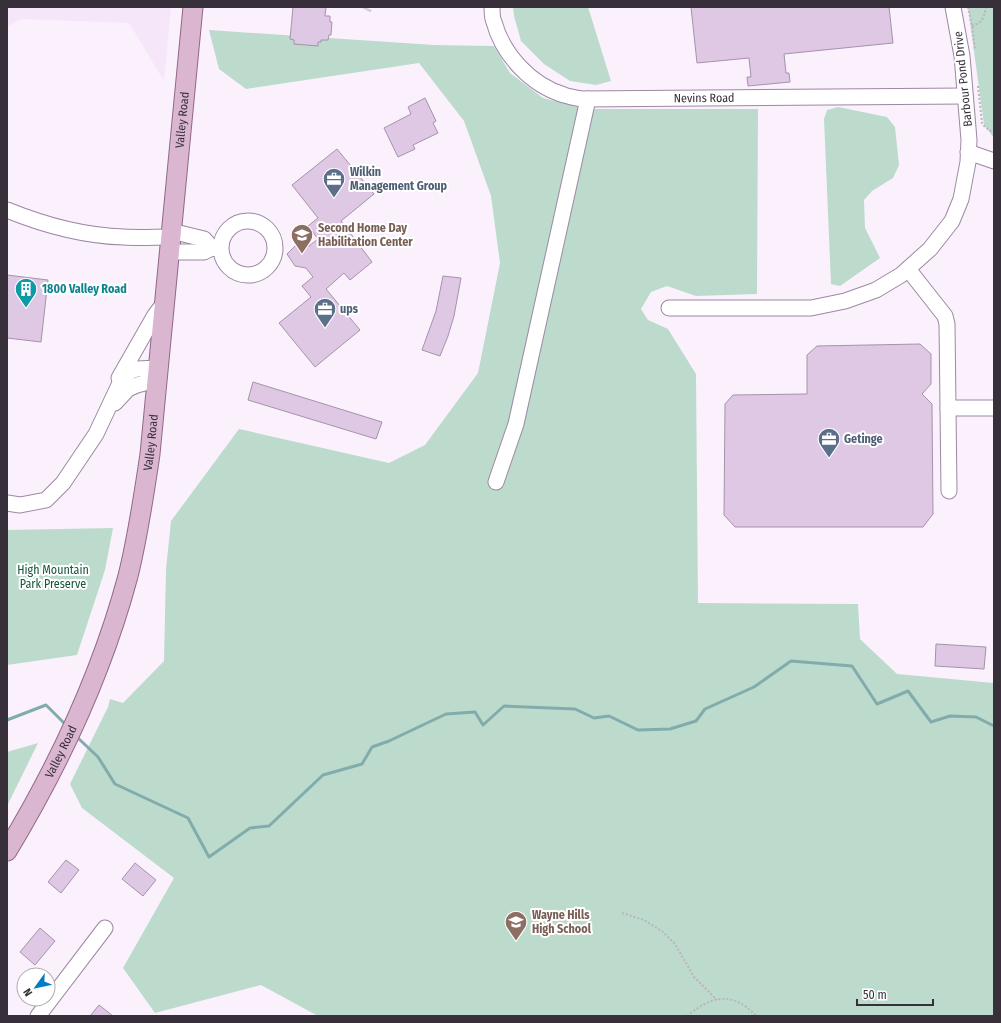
<svg xmlns="http://www.w3.org/2000/svg" width="1001" height="1023" font-family="'Fira Sans Condensed',sans-serif">
  <style>
    .built { fill: #f6e6fa }
    .green { fill: #bcdbcc }
    .lines { fill: none; stroke-linecap: round; stroke-linejoin: round }
    .stream { stroke: #82acac; stroke-width: 3 }
    .building { fill: #dec8e4; stroke: #a692ac }
    .minor-tunnel { stroke: #d3cad6; stroke-width: 15; stroke-dasharray: 15 8; stroke-linecap: butt }
    .minor-casing { stroke: #9c88a2; stroke-width: 17 }
    .major-casing { stroke: #916787; stroke-width: 21 }
    .path { stroke: #bcb3bf; stroke-width: 2; stroke-dasharray: 2 2; stroke-linecap: butt }
    .minor { stroke: #fff; stroke-width: 15 }
    .major { stroke: #dab6d0; stroke-width: 19 }
    .labels { text-anchor: middle; stroke-width: 4; stroke-linejoin: round; paint-order: stroke }
    .street-label { font-size: 12px; fill: #372f3a; stroke: #fff }
    .service-label { font-size: 12px; font-weight: bold; fill: #4e5e75; stroke: #fff; text-anchor: start }
    .education-label { font-size: 12px; font-weight: bold; fill: #785e54; stroke: #fff; text-anchor: start }
    .culture-label { font-size: 12px; font-weight: bold; fill: #0d838f; stroke: #fff; text-anchor: start }
    .park-label { font-size: 12px; fill: #15553e; stroke: #fff }
  </style>
  <rect width="100%" height="100%" fill="#faf1fd"/>
  <polygon class="built" points="7,7 171,7 164,81 129,23 21,19 7,27"/>
  <g class="green">
    <polygon points="513,7 588,7 611,81 596,85 570,81 544,64 521,41 514,16"/>
    <polygon points="968,7 994,7 994,138 984,125"/>
    <polygon points="209,30 434,45 494,46 510,73 543,98 586,109 758,109 757,294 696,296 667,286 651,292 641,309 648,320 668,329 696,374 698,603 858,604 860,639 897,674 994,683 994,1016 318,1016 261,985 155,1013 123,968 174,878 82,808 70,784 108,707 110,699 123,703 164,661 166,569 171,521 239,429 389,463 425,445 478,373 500,263 491,196 464,121 419,63 246,89 219,69"/>
    <polygon points="838,107 887,117 895,127 899,165 893,178 872,191 864,200 865,228 880,258 840,286 831,284 824,119 827,110"/>
    <polygon points="113,528 105,570 77,655 7,665 7,530"/>
    <polygon points="38,743 7,806 7,752"/>
  </g>
  <g class="lines">
    <g class="stream">
      <polyline points="7,720 46,705 65,724"/>
      <polyline points="78,738 98,757 115,784 188,818 209,857 250,828 269,826 323,775 362,764 372,747 389,741 446,714 475,712 483,725 504,706 575,709 594,718 609,716 638,730 670,729 696,721 705,709 754,687 791,661 852,666 877,704 908,691 931,722 950,716 976,717 994,726"/>
    </g>
  </g>
  <g class="building">
    <polygon points="293,7 326,7 325,16 330,16 330,22 332,22 331,35 329,35 328,40 321,40 321,42 318,42 318,46 294,44 294,40 290,39"/>
    <polygon points="691,7 889,7 893,43 784,54 786,73 789,73 790,82 748,86 747,77 751,77 749,58 697,63"/>
    <polygon points="425,98 436,121 433,123 438,133 413,145 415,149 398,157 384,128 411,114 408,107"/>
    <polygon points="337,149 374,194 341,221 372,262 350,280 344,273 326,289 360,330 315,367 279,323 311,297 302,286 313,277 306,268 295,266 287,254 296,245 309,246 318,239 308,226 318,218 292,185"/>
    <polygon points="7,275 48,280 41,342 7,338"/>
    <polygon points="443,276 461,278 454,316 448,336 440,356 422,350 436,311"/>
    <polygon points="920,344 931,354 931,384 922,394 932,404 933,514 923,527 735,527 724,515 725,404 733,395 807,394 807,355 817,346"/>
    <polygon points="253,382 382,422 376,439 248,400"/>
    <polygon points="936,644 986,647 984,669 935,666"/>
    <polygon points="66,860 79,870 61,893 48,882"/>
    <polygon points="135,863 156,880 143,896 122,879"/>
    <polygon points="40,928 55,941 35,965 20,952"/>
    <polygon points="99,1005 113,1016 90,1016"/>
  </g>
  <g class="lines">
    <polyline class="minor-tunnel" points="364,9 365,7"/>
    <g class="minor-casing">
      <g id="minor">
        <path id="s1" d="M492,7C492,12 492,18 494,22C503,55 531,85 564,95C570,97 576,98 582,99L965,96"/>
        <polyline points="968,152 994,161"/>
        <path d="M7,210C44,225 84,236 124,237C139,238 155,237 170,237"/>
        <circle cx="248" cy="248" r="27"/>
        <polyline points="171,231 204,239 212,248 220,249"/>
        <polyline points="169,252 204,252 212,248"/>
        <polyline points="908,269 945,316 947,324 949,491"/>
        <polyline points="669,308 811,308 845,301 876,290 901,275 930,249 952,221 961,199 968,162 969,140 962,56 953,7"/>
        <polyline points="119,378 155,315 165,302"/>
        <polyline points="115,403 128,389 137,385 156,380"/>
        <polyline points="948,408 994,408"/>
        <polyline points="496,482 516,424 588,99"/>
        <polyline points="7,503 20,505 46,500 63,483 96,434 120,383 126,375 131,371 137,369 158,368"/>
        <polyline points="38,1016 105,928"/>
      </g>
    </g>
    <g class="major-casing">
      <g id="major">
        <path id="s2" d="M7,851C59,765 102,673 128,576C138,536 144,495 150,454L193,7"/>
      </g>
    </g>
    <g class="path">
      <polyline points="968,7 972,26 975,50"/>
      <path d="M972,26C983,22 984,18 986,7"/>
      <polyline points="978,86 982,123 985,127 994,133"/>
      <polyline points="622,913 644,920 663,932 675,944 694,977 717,1000"/>
      <path d="M687,1016C704,1003 720,992 742,1004C747,1007 752,1012 757,1016"/>
    </g>
    <use href="#minor" class="minor"/>
    <use href="#major" class="major"/>
  </g>
  <defs>
    <g id="office-pin" transform="scale(1.15)"><path d="M0 17L-7.5 6A9.5 9.5 0 1 1 7.5 6Z" fill="#5c6f8a" stroke="#fff"/><path d="M-6-3h4V-5.5h4V-3h4V5H-6ZM-1-4.5V-3h2v-1.5ZM-6 0V1H6V0Z" fill="#fff"/></g>
    <g id="school-pin" transform="scale(1.15)"><path d="M0 17L-7.5 6A9.5 9.5 0 1 1 7.5 6Z" fill="#8d6e63" stroke="#fff"/><path d="M0-5L7-2L0 1L-7-2ZM-4 1L0 2.5L4 1V4Q0 6-4 4Z" fill="#fff"/></g>
    <g id="building-pin" transform="scale(1.15)"><path d="M0 17L-7.5 6A9.5 9.5 0 1 1 7.5 6Z" fill="#0f9aa8" stroke="#fff"/><path d="M-4-6H4V6H1V3H-1V6H-4ZM-2.5-4.3h1.7v1.8h-1.7ZM.8-4.3h1.7v1.8H.8ZM-2.5-1h1.7V.8h-1.7ZM.8-1h1.7V.8H.8Z" fill="#fff"/></g>
  </defs>
  <g fill-rule="evenodd">
    <use href="#office-pin" x="334" y="179"/>
    <use href="#school-pin" x="302" y="235"/>
    <use href="#building-pin" x="26" y="289"/>
    <use href="#office-pin" x="325" y="309"/>
    <use href="#office-pin" x="829" y="439"/>
    <use href="#school-pin" x="516" y="922"/>
  </g>
  <g class="labels">
    <g class="street-label">
      <text transform="translate(963 79) rotate(-96)" y="4">Barbour Pond Drive</text>
      <text dy="4" stroke="none"><textPath href="#s1" startOffset="261">Nevins Road</textPath></text>
      <text dy="4" stroke="none"><textPath href="#s2" startOffset="761">Valley Road</textPath></text>
      <text dy="4" stroke="none"><textPath href="#s2" startOffset="437">Valley Road</textPath></text>
      <text dy="4" stroke="none"><textPath href="#s2" startOffset="113">Valley Road</textPath></text>
    </g>
    <g class="service-label">
      <text x="350" y="176">Wilkin<tspan x="350" dy="14">Management Group</tspan></text>
      <text x="340" y="313">ups</text>
      <text x="844" y="443">Getinge</text>
    </g>
    <g class="education-label">
      <text x="318" y="232">Second Home Day<tspan x="318" dy="14">Habilitation Center</tspan></text>
      <text x="532" y="919">Wayne Hills<tspan x="532" dy="14">High School</tspan></text>
    </g>
    <g class="culture-label">
      <text x="42" y="293">1800 Valley Road</text>
    </g>
    <g class="park-label">
      <text x="53" y="574">High Mountain<tspan x="53" dy="14">Park Preserve</tspan></text>
    </g>
  </g>
  <rect width="1001" height="1023" fill="none" stroke="#372f3a" stroke-width="16"/>
  <g transform="translate(36 987) rotate(237)"><circle r="19" fill="#ffffff" stroke="#afacb0"/>
  <path d="M0-3L7 15L0 10L-7 15Z" fill="#027cc5"/>
  <text y="-6" font-size="11" font-weight="bold" text-anchor="middle" fill="#372f3a">N</text>
  </g>
  <path d="M857 999v6h76v-6" fill="none" stroke="#372f3a" stroke-width="2"/>
  <text x="863" y="999" font-size="12" fill="#372f3a" stroke="#ffffff" stroke-width="3" paint-order="stroke">50 m</text>
</svg>
